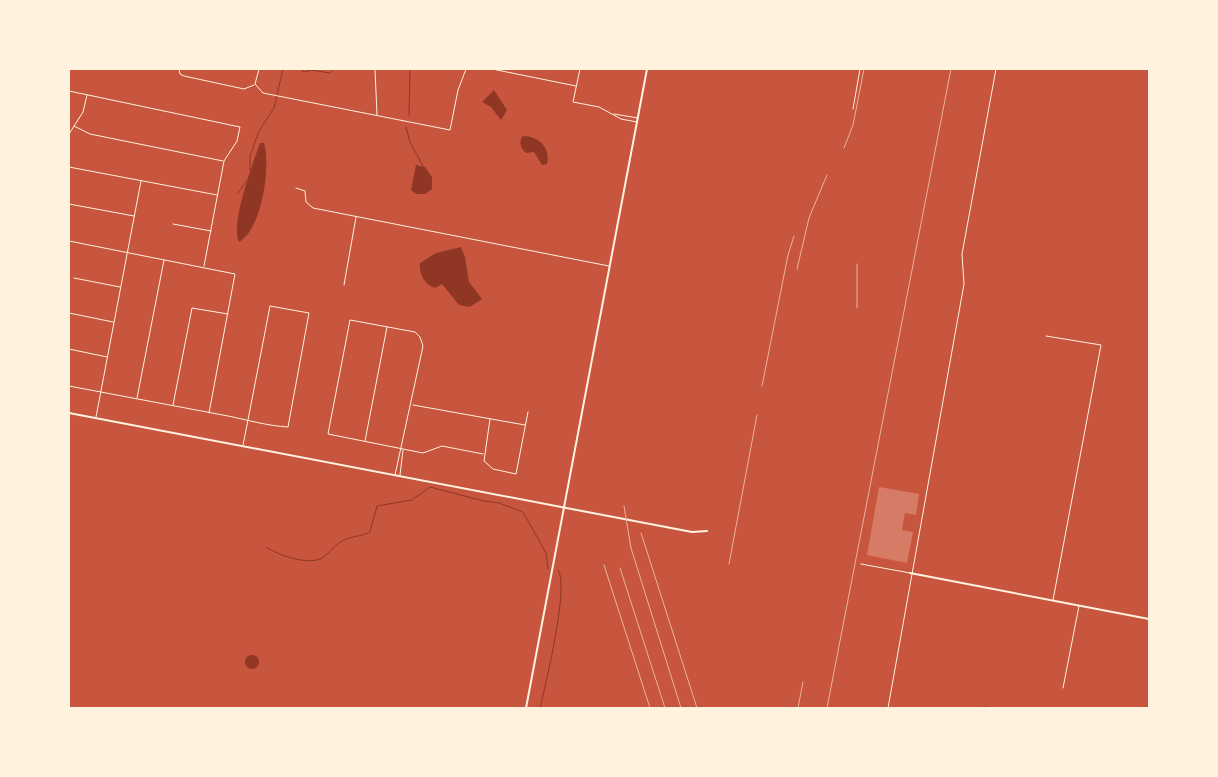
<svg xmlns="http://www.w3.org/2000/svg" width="1218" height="777" font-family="Montserrat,sans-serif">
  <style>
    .water { fill: #8f3625 }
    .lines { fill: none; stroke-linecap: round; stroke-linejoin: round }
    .stream { stroke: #8f3625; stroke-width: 1 }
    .building { fill: #d67c66 }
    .minor { stroke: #fff3e0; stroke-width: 1 }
    .tertiary { stroke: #fff3e0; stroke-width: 2 }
    .secondary { stroke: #fff3e0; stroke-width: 2 }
    .rail { stroke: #e9b49f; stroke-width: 1 }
  </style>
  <rect width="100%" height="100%" fill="#c8553d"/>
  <g class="water">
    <polygon points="494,90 507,110 501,120 491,107 482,102"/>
    <path d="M523,136C539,136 551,148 547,164L542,165L534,152L526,153C521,149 518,141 523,136Z"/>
    <path d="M260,143H264C271,166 262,230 239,242C230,224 253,163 260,143Z"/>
    <polygon points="416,165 425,167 432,177 432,189 425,194 416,194 411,190"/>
    <path d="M461,247L465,257L469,282L482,299L470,307L459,305L442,284L435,288C424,284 419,274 420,263L436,253Z"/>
    <circle cx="252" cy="662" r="7"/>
  </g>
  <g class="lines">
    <g class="stream">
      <polyline points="300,69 304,72 311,70 330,73 334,69"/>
      <polyline points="409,115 410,69"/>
      <polyline points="406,127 410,142 423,166"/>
      <polyline points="250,170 250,156 259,131 274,108 283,69"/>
      <polyline points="238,193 247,180"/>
      <path d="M266,547C278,555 308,566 322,558C330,553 336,543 344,540C352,536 360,537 370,532L377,506L412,500L430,487L484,501L499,503L523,512L546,553L548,569"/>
      <path d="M540,708C545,687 570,584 558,570"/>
      <polyline points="977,708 987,707"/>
    </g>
  </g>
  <polygon class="building" points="879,487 919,494 916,515 905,513 902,530 913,532 907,563 867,555"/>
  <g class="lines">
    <g class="minor">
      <polyline points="179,69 180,74 184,76 244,89 254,85"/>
      <polyline points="259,69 255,84 263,93 450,130 458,90 466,69"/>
      <polyline points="375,69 377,115"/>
      <polyline points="492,69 576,86"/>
      <polyline points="580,69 573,102 599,107 621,119 637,122"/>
      <polyline points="69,91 240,127 237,141 224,161 204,266"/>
      <polyline points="853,109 860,69"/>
      <polyline points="614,114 638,118"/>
      <polyline points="74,126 90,134 223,161"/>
      <polyline points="69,134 83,112 87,95"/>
      <polyline points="69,167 217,195"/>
      <polyline points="296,188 305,191 306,202 313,208 609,266"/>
      <polyline points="69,204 134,216"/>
      <polyline points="173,224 211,231"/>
      <polyline points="69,241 235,274 209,413"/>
      <polyline points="74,278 120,287"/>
      <polyline points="344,285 356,217"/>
      <polyline points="69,313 113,322"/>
      <polyline points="1046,336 1101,345 1053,600"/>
      <polyline points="69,349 107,357"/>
      <path d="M69,386L228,416C248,420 268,426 288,427L309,313L270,306L248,420L243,445"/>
      <polyline points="137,398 164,260"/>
      <polyline points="173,405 192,308 228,314"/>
      <polyline points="413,405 525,425"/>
      <polyline points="96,417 141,181"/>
      <polyline points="490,419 484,461 493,469 516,474 528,412"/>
      <polyline points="365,441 387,327"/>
      <polyline points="395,475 423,346 420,337 415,332 350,320 328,434 423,453 442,446 483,454"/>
      <polyline points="400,475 403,450"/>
      <polyline points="861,564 910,573"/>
      <polyline points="1063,688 1079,606"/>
      <polyline points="888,708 964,284 962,254 996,69"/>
    </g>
    <g class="tertiary">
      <polyline points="69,413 692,532 707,531"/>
      <polyline points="910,573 1149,619"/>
    </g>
    <polyline class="secondary" points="526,708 647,69"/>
    <g class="rail">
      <polyline points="844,148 853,125 864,69"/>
      <polyline points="797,269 809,218 827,175"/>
      <polyline points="857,308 857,264"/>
      <polyline points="762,386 788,255 794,236"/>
      <polyline points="624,506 631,548 681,708"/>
      <polyline points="641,533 697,708"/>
      <polyline points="729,564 757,415"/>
      <polyline points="604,565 650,708"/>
      <polyline points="620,568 665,708"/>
      <polyline points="798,708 803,682"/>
      <polyline points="827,708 951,69"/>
    </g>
  </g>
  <rect width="1218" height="777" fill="none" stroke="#fff3e0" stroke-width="140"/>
</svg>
